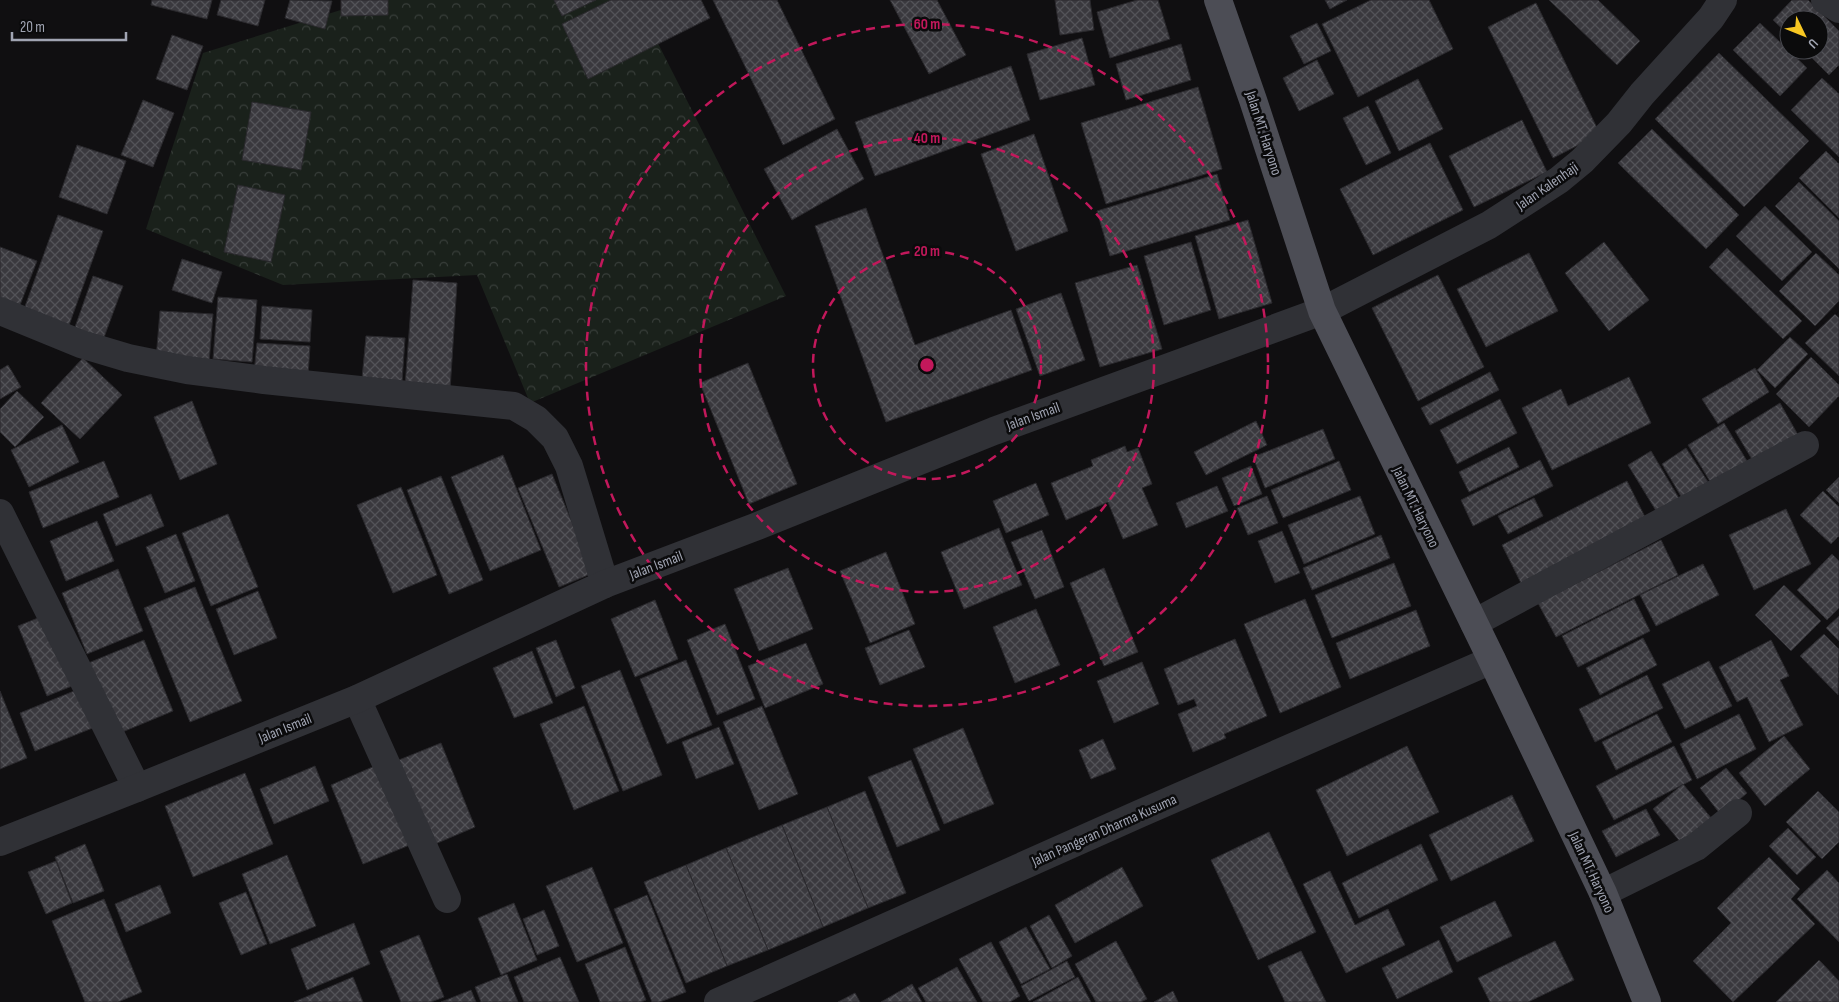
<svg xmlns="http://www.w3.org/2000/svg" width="1839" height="1002" font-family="'Sofia Sans Condensed',sans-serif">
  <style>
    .forest { fill: url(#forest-crowns) }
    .building { fill: url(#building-cross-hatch); stroke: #2a292d }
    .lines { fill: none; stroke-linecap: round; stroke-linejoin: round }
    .minor { stroke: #303136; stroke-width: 28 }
    .primary { stroke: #4c4d55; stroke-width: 28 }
    .ring { fill: none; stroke: #c2185b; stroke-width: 2.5; stroke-dasharray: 9 6 }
    .labels { text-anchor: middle; stroke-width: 5; stroke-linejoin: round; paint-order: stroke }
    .street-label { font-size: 15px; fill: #a0a4b2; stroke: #0b0b0c }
    .centre { fill: #c2185b; stroke: #0b0b0c; stroke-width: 2.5 }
    .ring-label { font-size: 15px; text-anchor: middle; font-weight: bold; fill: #c2185b; stroke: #0b0b0c; stroke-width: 5; stroke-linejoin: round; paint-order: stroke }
  </style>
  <defs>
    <pattern id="forest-crowns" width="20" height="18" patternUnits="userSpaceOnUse" patternTransform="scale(1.25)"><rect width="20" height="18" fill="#1a211b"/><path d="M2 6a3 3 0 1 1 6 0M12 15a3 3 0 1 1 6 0" fill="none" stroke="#383e3a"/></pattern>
    <pattern id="building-cross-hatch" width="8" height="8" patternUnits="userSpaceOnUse" patternTransform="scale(1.25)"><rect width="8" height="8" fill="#3a393e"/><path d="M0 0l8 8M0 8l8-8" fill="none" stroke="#535358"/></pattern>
  </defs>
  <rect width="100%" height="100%" fill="#100f11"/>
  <polygon class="forest" points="362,0 636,0 786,296 530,403 477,275 283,285 146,229 203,53 360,4"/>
  <g class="building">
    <polygon points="152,0 212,0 207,19 151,5"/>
    <polygon points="221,0 265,0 258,26 217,15"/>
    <polygon points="290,0 332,1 325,29 285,18"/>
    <polygon points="341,0 388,0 388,15 341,16"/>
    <polygon points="554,0 596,0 562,16"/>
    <polygon points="611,0 701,0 710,18 588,79 562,24"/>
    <polygon points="713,0 777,0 835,119 783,145"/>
    <polygon points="890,0 937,0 966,55 929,74"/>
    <polygon points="1055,0 1090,0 1094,30 1060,35"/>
    <polygon points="1137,0 1158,0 1170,39 1110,58 1097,12"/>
    <polygon points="1325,0 1347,0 1330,9"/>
    <polygon points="1371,0 1429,0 1453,49 1358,97 1322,24"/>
    <polygon points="1549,0 1598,0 1640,41 1617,65"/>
    <polygon points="1792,0 1808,0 1839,31 1839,65 1829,75 1804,50 1819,50 1819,20 1789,20 1789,35 1773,20"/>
    <polygon points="1536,3 1600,134 1553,158 1488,27"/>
    <polygon points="1317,23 1331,51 1304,64 1290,36"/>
    <polygon points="1760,23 1807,68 1780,96 1733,50"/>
    <polygon points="172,35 203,46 187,90 156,79"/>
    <polygon points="1082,38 1095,85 1040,100 1027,54"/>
    <polygon points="1181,44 1191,80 1126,100 1116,64"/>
    <polygon points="1719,53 1809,141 1744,207 1655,119"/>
    <polygon points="1317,60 1334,94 1299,111 1283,78"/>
    <polygon points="1011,66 1030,120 875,176 855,122"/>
    <polygon points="1822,78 1839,94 1839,157 1791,110"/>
    <polygon points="1418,79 1443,129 1399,151 1375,101"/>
    <polygon points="1198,87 1222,169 1106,204 1081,123"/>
    <polygon points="143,100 174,113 153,167 121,155"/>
    <polygon points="252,102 311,112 301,170 242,160"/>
    <polygon points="1368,106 1391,153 1366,165 1343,118"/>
    <polygon points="1522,120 1547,172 1474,207 1449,156"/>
    <polygon points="837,129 864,179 792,220 764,169"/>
    <polygon points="1652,129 1739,215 1706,249 1618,163"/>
    <polygon points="1034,134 1068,231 1016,251 981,154"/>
    <polygon points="1430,143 1463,210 1373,255 1340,189"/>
    <polygon points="77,145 126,161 107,214 59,197"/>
    <polygon points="1826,151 1839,164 1839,218 1799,178"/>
    <polygon points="1217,174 1230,220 1110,256 1097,211"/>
    <polygon points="1799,182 1839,221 1839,269 1775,206"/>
    <polygon points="238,185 285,195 271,262 224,252"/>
    <polygon points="1765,206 1812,252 1782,281 1736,236"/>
    <polygon points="866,208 915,345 1011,310 1032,370 886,422 815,226"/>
    <polygon points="58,215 103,231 68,328 23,312"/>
    <polygon points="1248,220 1272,303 1219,319 1195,236"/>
    <polygon points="1191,242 1211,310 1164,325 1144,256"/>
    <polygon points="1604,242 1649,300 1609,331 1565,273"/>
    <polygon points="0,247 37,261 20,305 0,298"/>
    <polygon points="1727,248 1802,321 1783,339 1709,267"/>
    <polygon points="1529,253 1558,311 1486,347 1457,289"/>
    <polygon points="1816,253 1839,275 1839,301 1815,326 1779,291"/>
    <polygon points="182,259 222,272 212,303 172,290"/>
    <polygon points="1137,265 1162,349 1100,367 1075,283"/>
    <polygon points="1438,275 1484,367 1418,401 1372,308"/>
    <polygon points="93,276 123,286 103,340 74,330"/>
    <polygon points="413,280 457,283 450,390 405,387"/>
    <polygon points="1061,293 1085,360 1040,376 1016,309"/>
    <polygon points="218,297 257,300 252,362 213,359"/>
    <polygon points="262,306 312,310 310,342 260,339"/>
    <polygon points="160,311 213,314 209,363 156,359"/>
    <polygon points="1835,314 1839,318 1839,376 1805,343"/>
    <polygon points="366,336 405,338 402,382 362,379"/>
    <polygon points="1790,337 1808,354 1775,388 1757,370"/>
    <polygon points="257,343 310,346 308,376 254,373"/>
    <polygon points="1811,357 1839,385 1839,396 1809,427 1776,394"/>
    <polygon points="83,358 122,395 80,439 41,403"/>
    <polygon points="748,363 797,484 749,504 700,383"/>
    <polygon points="8,365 21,387 0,399 0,370"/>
    <polygon points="1755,368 1769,392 1718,424 1702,399"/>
    <polygon points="1490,372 1499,390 1430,425 1421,408"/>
    <polygon points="1629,377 1651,423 1552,470 1522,408 1561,389 1568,406"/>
    <polygon points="17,391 44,417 15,447 0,432 0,409"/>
    <polygon points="1500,399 1517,433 1457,464 1440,430"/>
    <polygon points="192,401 217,464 180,480 154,417"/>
    <polygon points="1780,403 1798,435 1753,461 1735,431"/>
    <polygon points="1256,421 1267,445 1206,475 1194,452"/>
    <polygon points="1724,423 1750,466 1714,488 1688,445"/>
    <polygon points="62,425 79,462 29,487 11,450"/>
    <polygon points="1323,429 1335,459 1265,488 1253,457"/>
    <polygon points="1125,446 1127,452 1138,448 1152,484 1142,488 1158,525 1123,539 1108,502 1066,520 1051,483 1093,466 1091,460"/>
    <polygon points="1509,447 1519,467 1469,492 1459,472"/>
    <polygon points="1686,448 1708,482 1682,498 1662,464"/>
    <polygon points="1651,451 1680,500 1658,514 1628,465"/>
    <polygon points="503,455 541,550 490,571 451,477"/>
    <polygon points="1540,460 1553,486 1473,526 1461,500"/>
    <polygon points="104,461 119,497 43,528 29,492"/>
    <polygon points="1339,461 1351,490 1283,518 1271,490"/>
    <polygon points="1251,466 1262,494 1234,506 1222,478"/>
    <polygon points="552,474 593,573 559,587 518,488"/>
    <polygon points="441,476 483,580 449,594 407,490"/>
    <polygon points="1839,477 1839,503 1826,490"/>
    <polygon points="1627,481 1646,519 1521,583 1502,545"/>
    <polygon points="1036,483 1049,515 1006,533 993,501"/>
    <polygon points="1217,486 1228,511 1186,528 1176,503"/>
    <polygon points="401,487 437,575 393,593 357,505"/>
    <polygon points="1823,491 1839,507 1839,536 1831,544 1800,515"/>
    <polygon points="151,494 164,526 116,546 103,514"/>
    <polygon points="1267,496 1278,523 1248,535 1237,508"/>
    <polygon points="1360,496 1375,534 1304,564 1288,525"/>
    <polygon points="1534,498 1543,516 1508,534 1498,516"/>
    <polygon points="1786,509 1811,564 1754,590 1729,535"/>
    <polygon points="228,514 258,587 211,606 182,533"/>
    <polygon points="97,521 114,561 66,581 50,541"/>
    <polygon points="999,528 1022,585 964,609 941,552"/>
    <polygon points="1042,530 1064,587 1035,599 1011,542"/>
    <polygon points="1282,531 1300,573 1275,583 1258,541"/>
    <polygon points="176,534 195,581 165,593 146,547"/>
    <polygon points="1381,535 1390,558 1312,590 1303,568"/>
    <polygon points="1661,540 1678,575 1556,637 1538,603"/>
    <polygon points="886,552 915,624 870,643 840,571"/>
    <polygon points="1832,554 1839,561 1839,608 1827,620 1797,590"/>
    <polygon points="1394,563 1411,606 1332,638 1315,595"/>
    <polygon points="1703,564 1719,595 1656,626 1640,595"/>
    <polygon points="788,568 813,629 759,651 734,589"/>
    <polygon points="1104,568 1138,652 1104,666 1070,583"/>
    <polygon points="118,569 143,631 87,654 62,593"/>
    <polygon points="1784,585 1821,621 1791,651 1755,615"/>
    <polygon points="195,587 242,701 190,722 144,608"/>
    <polygon points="258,591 277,638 234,655 216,609"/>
    <polygon points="1305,599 1341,687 1280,713 1244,624"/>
    <polygon points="1634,599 1650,631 1578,667 1562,636"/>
    <polygon points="655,600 678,659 635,677 611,619"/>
    <polygon points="1036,609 1060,665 1015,683 993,627"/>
    <polygon points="1416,610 1430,646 1350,679 1336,643"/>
    <polygon points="43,616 72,686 47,696 18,626"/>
    <polygon points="1839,616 1839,641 1826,628"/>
    <polygon points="725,624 755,699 717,715 687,640"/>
    <polygon points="909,630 925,667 880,685 865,648"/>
    <polygon points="1824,634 1839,649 1838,695 1800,656"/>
    <polygon points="1643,638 1657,665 1600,695 1586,668"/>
    <polygon points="1235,639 1267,716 1224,734 1226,738 1193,752 1178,714 1197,706 1194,699 1178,705 1164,669"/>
    <polygon points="144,640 173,711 115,735 86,664"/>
    <polygon points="556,640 575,688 556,697 536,648"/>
    <polygon points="1771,640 1789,676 1780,680 1803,725 1769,742 1747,697 1737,702 1719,667"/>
    <polygon points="806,643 823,684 765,708 748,666"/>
    <polygon points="532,651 553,703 514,718 493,668"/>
    <polygon points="686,660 712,725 667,744 640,679"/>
    <polygon points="1709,661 1732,706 1685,729 1662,684"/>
    <polygon points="1142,662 1159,704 1114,723 1097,681"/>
    <polygon points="620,670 662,775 623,791 581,686"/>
    <polygon points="1647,675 1663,708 1595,742 1579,709"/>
    <polygon points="79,689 95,727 35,751 20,713"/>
    <polygon points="0,691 27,758 0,769"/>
    <polygon points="584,706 619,791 574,810 540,724"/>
    <polygon points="762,706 798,794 759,810 723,722"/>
    <polygon points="1657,714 1672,742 1616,770 1602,742"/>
    <polygon points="1739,714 1756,749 1697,779 1680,744"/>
    <polygon points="719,727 734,764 696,779 682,742"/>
    <polygon points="963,728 994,804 944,824 913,749"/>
    <polygon points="1784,736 1810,769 1765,806 1739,773"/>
    <polygon points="1103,739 1116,769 1091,779 1079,750"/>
    <polygon points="441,743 475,827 428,847 394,762"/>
    <polygon points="1407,746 1439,812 1347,856 1316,790"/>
    <polygon points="1674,746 1692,780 1614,820 1596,786"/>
    <polygon points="911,760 940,830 897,847 868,777"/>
    <polygon points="384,762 417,842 363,864 331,785"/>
    <polygon points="315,766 329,801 274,824 260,789"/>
    <polygon points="1726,768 1747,793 1721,815 1700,788"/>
    <polygon points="245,773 273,844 193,877 165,806"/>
    <polygon points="1683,784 1717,825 1687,850 1653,809"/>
    <polygon points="865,791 906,893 868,908 827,807"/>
    <polygon points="1818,791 1839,812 1839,842 1822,859 1786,822"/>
    <polygon points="1512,795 1534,841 1451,881 1429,835"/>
    <polygon points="827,807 868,908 823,927 782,825"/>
    <polygon points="1646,809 1660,835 1616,857 1602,831"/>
    <polygon points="782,825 823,927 768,950 726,848"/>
    <polygon points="1788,828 1816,857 1797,875 1769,846"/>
    <polygon points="1269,832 1316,932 1258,960 1211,860"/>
    <polygon points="85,844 104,891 73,903 55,857"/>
    <polygon points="1421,844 1438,880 1359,918 1342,883"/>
    <polygon points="726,848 768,950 727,966 686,865"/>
    <polygon points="287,855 316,926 270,944 242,874"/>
    <polygon points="1769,857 1800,889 1791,899 1815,924 1733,1002 1693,961 1731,923 1717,908"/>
    <polygon points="56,861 72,903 46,914 28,872"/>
    <polygon points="686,865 727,966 686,983 644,882"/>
    <polygon points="592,867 623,943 577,962 546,886"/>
    <polygon points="1122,867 1143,906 1075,943 1055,905"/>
    <polygon points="1827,870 1839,883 1839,942 1797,899"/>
    <polygon points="1330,871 1355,925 1388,909 1405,945 1346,973 1303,884"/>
    <polygon points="160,885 171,913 126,932 115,904"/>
    <polygon points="246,892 267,944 241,955 219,903"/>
    <polygon points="647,895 686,992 660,1002 652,1002 614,909"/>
    <polygon points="104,899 142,992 118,1002 85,1002 52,921"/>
    <polygon points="1495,901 1512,936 1457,962 1440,927"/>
    <polygon points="514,903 537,960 501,975 478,918"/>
    <polygon points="544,910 559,946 537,955 523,919"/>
    <polygon points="1049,915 1072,956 1052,968 1030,926"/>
    <polygon points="354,923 370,964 307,990 291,949"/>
    <polygon points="1026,927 1050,969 1021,984 999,942"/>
    <polygon points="419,935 444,997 431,1002 401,1002 380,951"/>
    <polygon points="1439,940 1453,972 1397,999 1382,968"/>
    <polygon points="1116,941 1147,999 1141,1002 1096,1002 1075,964"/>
    <polygon points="1555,941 1574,980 1528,1002 1490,1002 1478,978"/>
    <polygon points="991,942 1020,996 1010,1002 983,1002 959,959"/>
    <polygon points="625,947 646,1000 641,1002 600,1002 585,964"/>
    <polygon points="1301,951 1326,1002 1285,1002 1268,966"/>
    <polygon points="560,957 579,1002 524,1002 514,977"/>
    <polygon points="1819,960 1839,981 1839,1002 1776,1002"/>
    <polygon points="1067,961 1075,977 1029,1001 1021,986"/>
    <polygon points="957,967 977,1002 926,1002 918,988"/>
    <polygon points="507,974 518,1002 481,1002 475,987"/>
    <polygon points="353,977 363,1002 294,1002"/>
    <polygon points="1078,977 1091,1002 1033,1002"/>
    <polygon points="912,984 922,1002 881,1002"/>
    <polygon points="471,990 476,1002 441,1002"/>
    <polygon points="1173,991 1178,1002 1154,1002"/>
    <polygon points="855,993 860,1002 838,1002"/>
  </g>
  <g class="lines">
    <g class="minor">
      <polyline points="1825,0 1839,9"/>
      <polyline points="0,311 81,344 128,358 187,370 264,380 514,406 536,419 555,438 569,466 605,584"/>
      <polyline points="0,513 137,788"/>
      <polyline points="1474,623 1805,445"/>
      <polyline points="357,699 447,899"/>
      <polyline points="0,842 137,788 357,699 605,584 755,527 994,431 1322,311 1489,225 1559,180 1582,161 1619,123 1642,94 1711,18 1723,0"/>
      <polyline points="1603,893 1696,847 1738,813"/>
      <polyline points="718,1002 1139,814 1492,660"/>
    </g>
    <polyline class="primary" points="1218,0 1253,100 1322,311 1492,660 1603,893 1647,1002"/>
  </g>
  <g class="ring">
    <circle cx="927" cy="365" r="114"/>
    <circle cx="927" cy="365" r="227"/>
    <circle cx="927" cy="365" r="341"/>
  </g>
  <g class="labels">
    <g class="street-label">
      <text transform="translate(1264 133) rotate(72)" y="5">Jalan MT. Haryono</text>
      <text transform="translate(1547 186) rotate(-35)" y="5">Jalan Kalenhaji</text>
      <text transform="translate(1033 416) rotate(-20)" y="5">Jalan Ismail</text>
      <text transform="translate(1416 507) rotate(64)" y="5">Jalan MT. Haryono</text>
      <text transform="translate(656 565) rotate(-21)" y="5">Jalan Ismail</text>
      <text transform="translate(285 728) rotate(-22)" y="5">Jalan Ismail</text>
      <text transform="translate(1104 830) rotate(-24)" y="5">Jalan Pangeran Dharma Kusuma</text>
      <text transform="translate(1592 872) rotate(65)" y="5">Jalan MT. Haryono</text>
    </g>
  </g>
  <circle cx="927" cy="365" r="8" class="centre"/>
  <g class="ring-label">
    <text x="927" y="29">60 m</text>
    <text x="927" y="143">40 m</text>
    <text x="927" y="256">20 m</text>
  </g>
  <g transform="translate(1804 35) rotate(133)"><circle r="24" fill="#0b0b0c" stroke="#47484e"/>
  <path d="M0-4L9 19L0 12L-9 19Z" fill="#f7c722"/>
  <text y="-8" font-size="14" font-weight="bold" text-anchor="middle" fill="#a0a4b2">U</text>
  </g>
  <path d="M12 32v8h114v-8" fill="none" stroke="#a0a4b2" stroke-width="2.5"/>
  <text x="20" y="32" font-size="15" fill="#a0a4b2" stroke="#0b0b0c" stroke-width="4" paint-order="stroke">20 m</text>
</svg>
